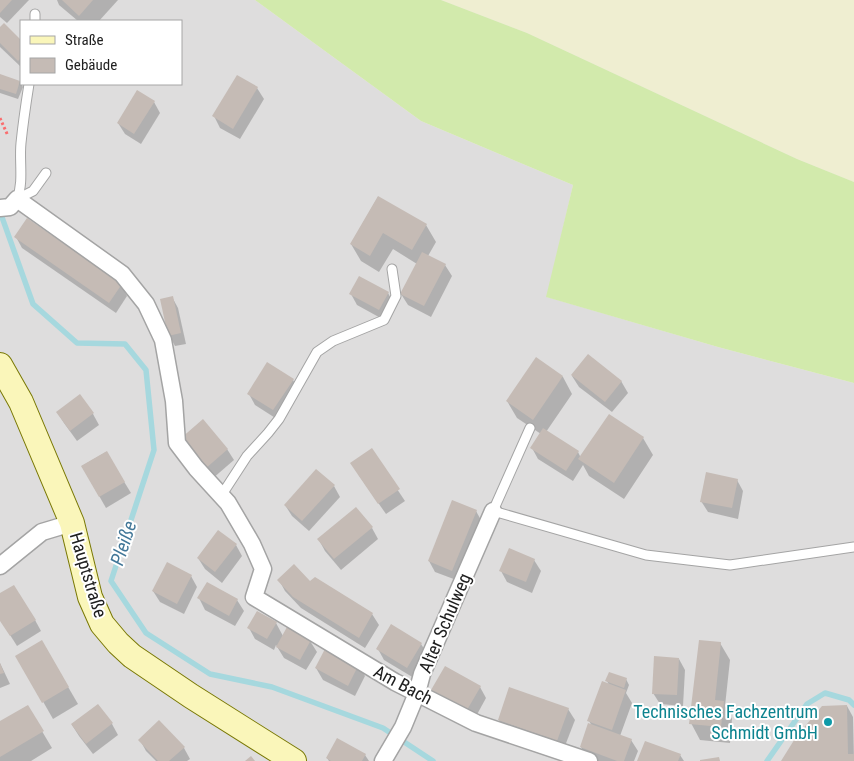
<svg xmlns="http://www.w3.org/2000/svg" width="854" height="761" font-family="'Roboto Condensed',sans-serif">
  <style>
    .residential { fill: #dedddd; fill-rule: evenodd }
    .farmland { fill: #efeed1 }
    .grass { fill: #d2eaac }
    .shadow { fill: #0003 }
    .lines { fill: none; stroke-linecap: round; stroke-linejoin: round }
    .stream { stroke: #a6d8de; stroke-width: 5.5 }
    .building { fill: #c5bbb5 }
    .service-casing { stroke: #a4a4a4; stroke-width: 11 }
    .minor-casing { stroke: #a4a4a4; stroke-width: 19 }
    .secondary-casing { stroke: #797804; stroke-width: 26 }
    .path { stroke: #fa6d6e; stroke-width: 3; stroke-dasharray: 2.5 2.5; stroke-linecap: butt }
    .service { stroke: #fff; stroke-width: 9 }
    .minor { stroke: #fff; stroke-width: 16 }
    .secondary { stroke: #faf6ba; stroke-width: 24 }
    .culture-dot { fill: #0f9aa8; stroke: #fff; stroke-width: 2 }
    .labels { text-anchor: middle; stroke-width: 4; stroke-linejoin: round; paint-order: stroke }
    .street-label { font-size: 18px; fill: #202020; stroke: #fff }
    .culture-label { font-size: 18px; fill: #0d838f; stroke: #fff; text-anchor: end }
    .water-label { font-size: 19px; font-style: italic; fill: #427798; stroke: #fff }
  </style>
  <rect width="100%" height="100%" fill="#f0ece6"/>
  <path class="residential" d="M0,0H255L421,121L573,185L547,297L718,347L854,383V761H0ZM21,21H181V84H21Z"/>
  <polygon class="farmland" points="441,0 854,0 854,182 797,159 527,33"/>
  <polygon class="grass" points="255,0 441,0 527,33 797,159 854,182 854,383 718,347 546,297 573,185 421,121"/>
  <g class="shadow">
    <polygon points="0,0 29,0 7,23 0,17"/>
    <polygon points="57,0 118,0 99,21 78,21 59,5"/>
    <polygon points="4,25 21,42 21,67 0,47 0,29"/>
    <polygon points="0,79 20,82 23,87 18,99 0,93"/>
    <polygon points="257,88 264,99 240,139 220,128 214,116"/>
    <polygon points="154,102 160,113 141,144 125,134 118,123"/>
    <polygon points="378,197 426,225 436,242 428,256 445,265 452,276 431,317 408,305 401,294 417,264 393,249 379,272 361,261 351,244"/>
    <polygon points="16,237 121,285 127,296 116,313 22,248"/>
    <polygon points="388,293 394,304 386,321 357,305 351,294"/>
    <polygon points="172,297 178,308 186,344 175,346 169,335"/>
    <polygon points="536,359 563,377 572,394 546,432 578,452 581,458 643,438 653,455 624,499 589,476 583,465 573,481 538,459 532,448 541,434 517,418 507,401"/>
    <polygon points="572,376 621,381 628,393 612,412 579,387"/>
    <polygon points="293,380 299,391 280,421 255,405 249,394"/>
    <polygon points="57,412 93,414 99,425 77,441 64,423"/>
    <polygon points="227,449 234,460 212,479 188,450"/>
    <polygon points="371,450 405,501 386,514 358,474"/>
    <polygon points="106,452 131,493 106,508 82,466"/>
    <polygon points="737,480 743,491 738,519 708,512 701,501"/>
    <polygon points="334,486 340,497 309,531 292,516 285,505"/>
    <polygon points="476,511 482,522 459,581 435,572 429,561"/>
    <polygon points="372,528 378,539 341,570 325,551 319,540"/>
    <polygon points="236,545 242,556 222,583 205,569 198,558"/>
    <polygon points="534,560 541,571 532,593 507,582 501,571"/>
    <polygon points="191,576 197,587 184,614 160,602 153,591"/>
    <polygon points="315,578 372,614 379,625 365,648 301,608 285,591 279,580 310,583"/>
    <polygon points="0,595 35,620 41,631 17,646 0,619"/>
    <polygon points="199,598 237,600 244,611 235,626 205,610"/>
    <polygon points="276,623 283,636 310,641 317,652 306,670 284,658 276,645 274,650 255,639 249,628"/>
    <polygon points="392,626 421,644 428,655 414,678 384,660 378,649"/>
    <polygon points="42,642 78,704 53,719 17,656"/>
    <polygon points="720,643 730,660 725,706 732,719 730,743 700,740 691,723"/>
    <polygon points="679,659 685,670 683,706 660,704 653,693"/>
    <polygon points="0,663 10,684 0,688"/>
    <polygon points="358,665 365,676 355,696 323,680 316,668"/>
    <polygon points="626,679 629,685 626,693 632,703 620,736 631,740 638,751 634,761 595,761 587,758 581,747 592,726 589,721 609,685 607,681"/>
    <polygon points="480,687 486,698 474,720 439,701 433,690"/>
    <polygon points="98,705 112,724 118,735 93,754 79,736 72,725"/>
    <polygon points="27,706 52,748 31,761 0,761 0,723"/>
    <polygon points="847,706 853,717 854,761 782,761"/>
    <polygon points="568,709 575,720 563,751 505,731 499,720"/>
    <polygon points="140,740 184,748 190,759 187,761 156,761 146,751"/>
    <polygon points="365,755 369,761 329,761 327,758"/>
    <polygon points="680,755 684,761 639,761"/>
  </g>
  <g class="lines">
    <g class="stream">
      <polyline points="0,211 3,220 33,304 77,343 125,344 146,370 154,450 111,581 146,633 210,674 272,687 383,728 433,761"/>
      <polyline points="767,761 807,704 825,693 849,700 854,705"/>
    </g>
  </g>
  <g class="building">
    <polygon points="0,0 12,0 0,13"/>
    <polygon points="62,0 93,0 79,16"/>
    <polygon points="4,23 21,40 21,58 18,61 0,43 0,27"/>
    <polygon points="0,74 20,81 16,94 0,89"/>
    <polygon points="237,75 258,87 233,129 212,116"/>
    <polygon points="137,90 155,101 134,134 117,123"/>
    <polygon points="378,196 427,224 412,250 383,233 370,256 350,244"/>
    <polygon points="27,218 122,284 109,303 14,237"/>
    <polygon points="422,252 446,264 424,306 400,294"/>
    <polygon points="359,276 389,292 379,310 349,294"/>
    <polygon points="173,296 181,333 168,336 160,299"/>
    <polygon points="588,354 622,381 605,402 571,375"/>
    <polygon points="536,357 563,376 533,420 506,401"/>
    <polygon points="267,362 294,379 273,410 247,394"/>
    <polygon points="80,394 94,413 70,431 56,412"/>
    <polygon points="609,414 644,437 614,483 578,459"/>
    <polygon points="203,419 228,449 205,469 180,439"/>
    <polygon points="543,428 579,451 566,471 530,448"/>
    <polygon points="372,448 400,489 378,504 350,463"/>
    <polygon points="107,451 125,482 99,497 81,466"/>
    <polygon points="316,469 335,485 302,521 284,505"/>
    <polygon points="706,472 738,479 732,508 700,502"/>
    <polygon points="452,500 477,510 452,571 428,561"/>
    <polygon points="356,507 373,527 334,559 317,539"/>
    <polygon points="218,530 237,544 215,572 197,558"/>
    <polygon points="509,548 535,559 526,582 499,571"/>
    <polygon points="167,562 192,575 177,604 152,591"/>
    <polygon points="294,564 310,581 315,577 373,613 359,638 293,597 277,580"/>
    <polygon points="207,582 238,599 229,616 197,598"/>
    <polygon points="14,585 36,620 10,636 0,621 0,593"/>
    <polygon points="257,611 277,622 267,639 247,628"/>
    <polygon points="391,624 422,643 407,668 376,649"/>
    <polygon points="287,627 311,640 300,660 276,647"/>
    <polygon points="42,640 69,687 42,703 15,656"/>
    <polygon points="699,640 721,642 715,700 724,701 721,727 689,724"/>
    <polygon points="326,647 359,664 348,686 315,668"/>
    <polygon points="654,656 679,658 677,695 652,694"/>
    <polygon points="0,663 4,673 0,674"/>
    <polygon points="445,666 481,686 467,710 431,690"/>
    <polygon points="609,672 627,678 624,688 605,681"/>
    <polygon points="602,681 626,690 612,730 587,721"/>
    <polygon points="509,687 569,708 557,741 498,720"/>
    <polygon points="98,704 113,723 86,744 71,724"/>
    <polygon points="28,705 44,731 0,757 0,721"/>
    <polygon points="847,705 848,754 854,754 854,761 781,761 796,737 822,706"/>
    <polygon points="159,720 185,747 169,761 158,761 138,740"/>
    <polygon points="588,723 632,739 624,761 617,761 580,747"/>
    <polygon points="337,738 366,754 362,761 331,761 326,758"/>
    <polygon points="645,741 681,754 678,761 637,761"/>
    <polygon points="251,756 255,761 245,761"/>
    <polygon points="719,757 720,761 700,761 700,760"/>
  </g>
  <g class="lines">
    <g class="service-casing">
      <g id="service">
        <polyline points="35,21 35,14"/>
        <path d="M17,199C24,182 19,161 21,143C23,123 26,103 29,84"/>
        <polyline points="17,199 33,191 46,173"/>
        <polyline points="530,428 493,511 646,555 730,565 854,547"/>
        <polyline points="221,496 247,456 268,433 279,419 317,352 333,341 384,320 396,296 392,269"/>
      </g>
    </g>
    <g class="minor-casing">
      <g id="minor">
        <polyline points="0,208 10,207 17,199 122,274 146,304 163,340 174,401 177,443 196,468 228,503 252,544 263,569 254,597 395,682 476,723 589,761"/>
        <polyline points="0,566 42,532 72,523"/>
        <polyline points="383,761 403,727 417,693 422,674 493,511"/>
      </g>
    </g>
    <g class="secondary-casing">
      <polyline id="secondary" points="0,365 21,402 72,523 90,597 102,624 118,643 132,656 191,696 294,761"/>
    </g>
    <polyline class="path" points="0,118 8,136"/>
    <use href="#service" class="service"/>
    <use href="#minor" class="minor"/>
    <use href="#secondary" class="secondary"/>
  </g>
  <circle class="culture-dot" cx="828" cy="722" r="5"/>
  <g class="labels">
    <g class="street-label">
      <text transform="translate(88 575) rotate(73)" y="6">Hauptstraße</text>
      <text transform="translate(445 623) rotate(-67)" y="6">Alter Schulweg</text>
      <text transform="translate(403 685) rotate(28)" y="6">Am Bach</text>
    </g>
    <g class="culture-label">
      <text x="818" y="718">Technisches Fachzentrum<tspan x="818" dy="21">Schmidt GmbH</tspan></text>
    </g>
    <g class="water-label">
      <text transform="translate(123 543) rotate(-72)" y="7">Pleiße</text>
    </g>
  </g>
  <rect x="20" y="20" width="162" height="65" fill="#ffffff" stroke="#a6a6a6"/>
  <rect x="30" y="36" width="25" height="8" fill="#faf6ba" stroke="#a6a6a6"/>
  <text x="65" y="45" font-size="15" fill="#202020">Straße</text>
  <rect x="30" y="58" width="25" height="15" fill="#c5bbb5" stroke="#a6a6a6"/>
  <text x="65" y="70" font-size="15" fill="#202020">Gebäude</text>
</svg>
